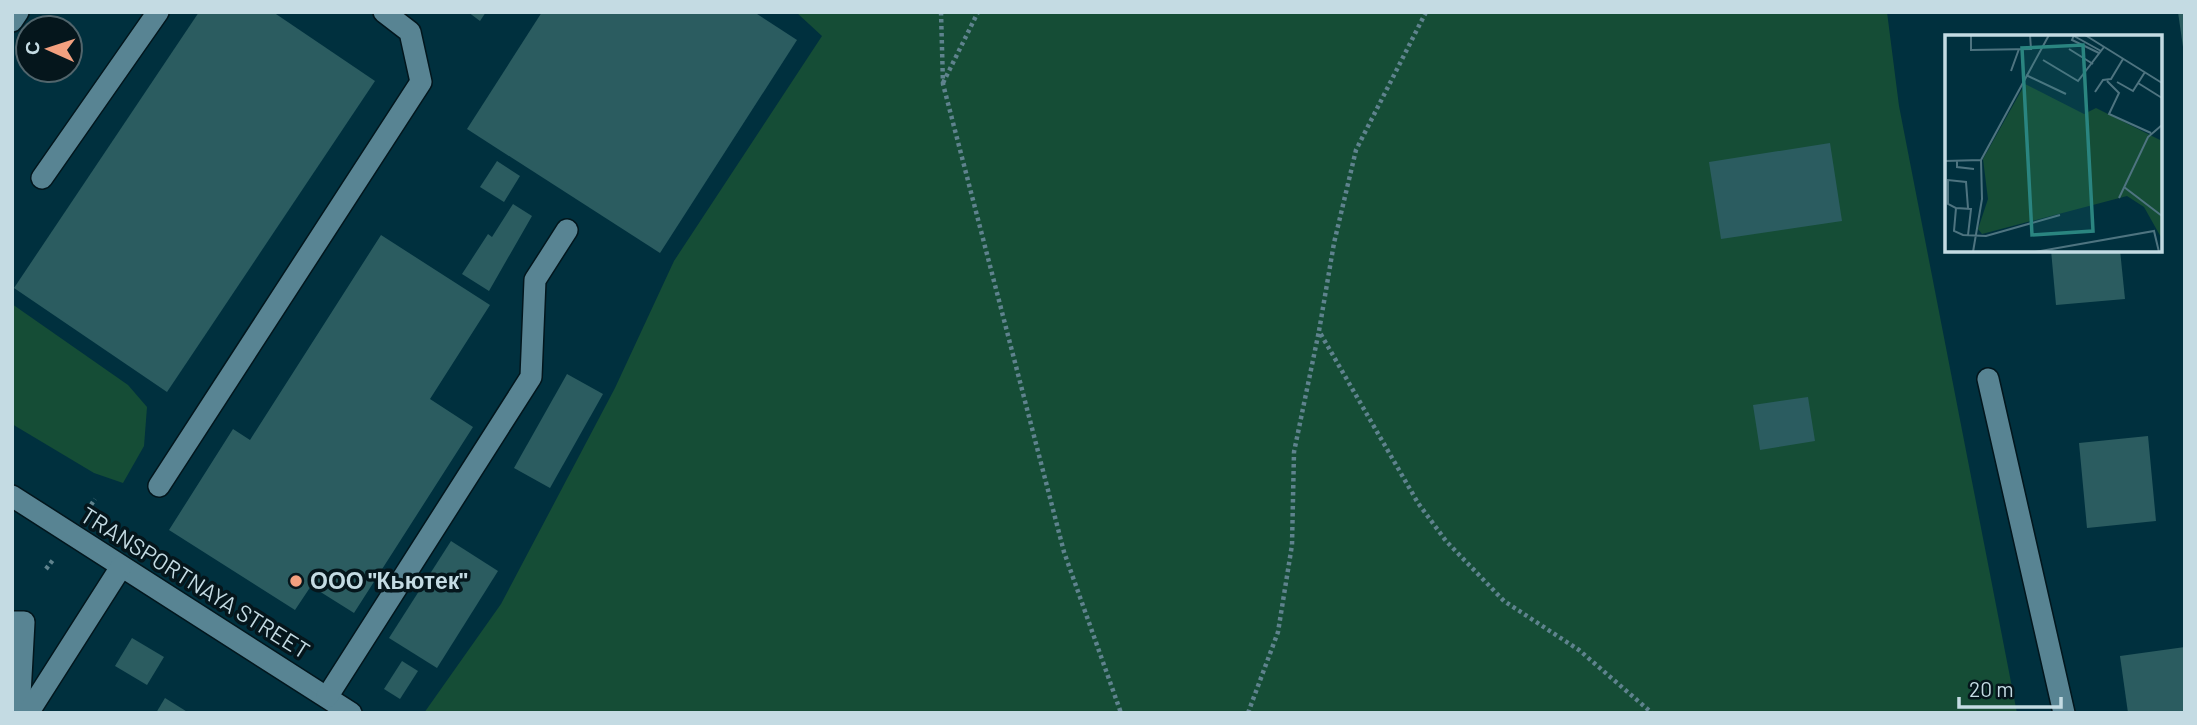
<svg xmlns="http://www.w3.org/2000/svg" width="2197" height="725" font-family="Barlow,sans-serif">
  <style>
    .green { fill: #154d36 }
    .building { fill: #2b5c60 }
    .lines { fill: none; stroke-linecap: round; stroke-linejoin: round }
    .minor-casing { stroke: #02161d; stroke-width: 24 }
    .path { stroke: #5f838e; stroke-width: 4.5; stroke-dasharray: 3.5 3.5; stroke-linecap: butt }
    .minor { stroke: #588493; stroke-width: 21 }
    .poi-dot { fill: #f2a07f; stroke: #05161c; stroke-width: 2.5 }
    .labels { text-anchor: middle; stroke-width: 7; stroke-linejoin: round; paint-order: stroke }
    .poi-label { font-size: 23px; font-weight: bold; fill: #c4dbe3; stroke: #05161c; text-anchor: start }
    .street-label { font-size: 23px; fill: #c4dbe3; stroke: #05161c }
    .inset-road { fill: none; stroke: #4e7480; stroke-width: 2 }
    .view { fill: #2a8580; fill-opacity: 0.15; stroke: #2a8580; stroke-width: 3.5 }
    .inset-edge { fill: none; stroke: #c4dbe3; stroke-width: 3.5 }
  </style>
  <rect width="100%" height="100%" fill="#00303e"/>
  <g class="green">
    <polygon points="796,12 1887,12 1899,106 2017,713 424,713 501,604 615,388 674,261 822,36"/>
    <polygon points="12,304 128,385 147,407 144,446 123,483 94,473 12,424"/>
  </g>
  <g class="building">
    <polygon points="199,12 273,12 375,81 167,392 14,288"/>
    <polygon points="468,12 486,12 480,21"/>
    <polygon points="542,12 754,12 797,40 660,253 467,129"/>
    <polygon points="2178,12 2185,12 2185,47 2183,47"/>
    <polygon points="1830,143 1842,221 1721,239 1709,162"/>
    <polygon points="497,161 520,176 504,202 480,187"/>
    <polygon points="513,204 532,216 489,291 462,274 488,234 492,237"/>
    <polygon points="381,235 490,305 430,399 473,427 354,613 311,586 295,610 169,530 233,429 250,440"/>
    <polygon points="2051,250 2120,250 2125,299 2056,305"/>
    <polygon points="567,374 603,394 550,488 514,468"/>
    <polygon points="1808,397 1815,441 1760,450 1753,405"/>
    <polygon points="2148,436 2156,521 2087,528 2079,443"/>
    <polygon points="451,541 498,571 437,668 389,638"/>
    <polygon points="132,638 164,657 147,685 115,666"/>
    <polygon points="2185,647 2185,713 2128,713 2120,656"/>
    <polygon points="402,661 418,671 400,699 384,689"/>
    <polygon points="165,698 189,713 156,713"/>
  </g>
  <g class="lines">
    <g class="minor-casing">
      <g id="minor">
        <polyline points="12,21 18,12"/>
        <polyline points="42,178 158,12"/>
        <polyline points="1988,379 2064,713"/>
        <polyline points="159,486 421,82 410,32 384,12"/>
        <polyline points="12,496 351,713"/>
        <polyline points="12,622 24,622 19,713"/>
        <polyline points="327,697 531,377 535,280 567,230"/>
        <polyline points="28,713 121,567"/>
      </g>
    </g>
    <g class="path">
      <polyline points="941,12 943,84 1064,552 1121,713"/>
      <polyline points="1426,12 1356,150 1334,243 1319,331 1418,503 1446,541 1504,601 1579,650 1652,713"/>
      <polyline points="943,83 978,12"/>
      <polyline points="91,505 95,499"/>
      <polyline points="46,569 53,560"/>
      <polyline points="1248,713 1278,632 1292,545 1294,452 1319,331"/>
    </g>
    <use href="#minor" class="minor"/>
  </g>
  <circle class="poi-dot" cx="296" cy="581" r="7"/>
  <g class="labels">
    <g class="poi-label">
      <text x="310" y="589">ООО "Кьютек"</text>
    </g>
    <g class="street-label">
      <text transform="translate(195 583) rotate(32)" y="8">TRANSPORTNAYA STREET</text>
    </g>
  </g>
  <g transform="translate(1945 35)">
    <rect width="217" height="217" fill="#00303e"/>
    <path d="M80,49L139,79L151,73L217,106V204L199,172L182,161L37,199L33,194L43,164L38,124Z" fill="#154d36"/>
    <path class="inset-road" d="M26,0V15L86,14L85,0M129,0L127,5L154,18M140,0L217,48M129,1L156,16M124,14L148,29M98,25L133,46L159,12M66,36L74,14M81,40L121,59M162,46L174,58L164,79L206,98M172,47L188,56L200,37M193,48L217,63M150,57L158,45L166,44L178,24M0,126L36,125M12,126V132L29,134M179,152L217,181M174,163L203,102L217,90M11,173L26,174L23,200M23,173L21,147L3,145V169L11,173L9,196L18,200L41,201L115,180M28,217L37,164L36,125L104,0M90,217L209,196L214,217"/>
    <path class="view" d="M138,10L148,196L87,200L77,13Z"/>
    <rect width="217" height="217" class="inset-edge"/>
  </g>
  <rect width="2197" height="725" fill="none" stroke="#c4dbe3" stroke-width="28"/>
  <g transform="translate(49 49) rotate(273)"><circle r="33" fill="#05161c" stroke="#51656c" stroke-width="2"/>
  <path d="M0-5L12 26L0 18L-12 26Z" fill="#f2a07f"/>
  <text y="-10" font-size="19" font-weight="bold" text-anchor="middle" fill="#c4dbe3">С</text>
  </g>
  <path d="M1959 697v10h102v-10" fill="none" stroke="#c4dbe3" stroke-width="3.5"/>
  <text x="1969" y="697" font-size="21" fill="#c4dbe3" stroke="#05161c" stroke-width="5" paint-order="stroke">20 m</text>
</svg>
